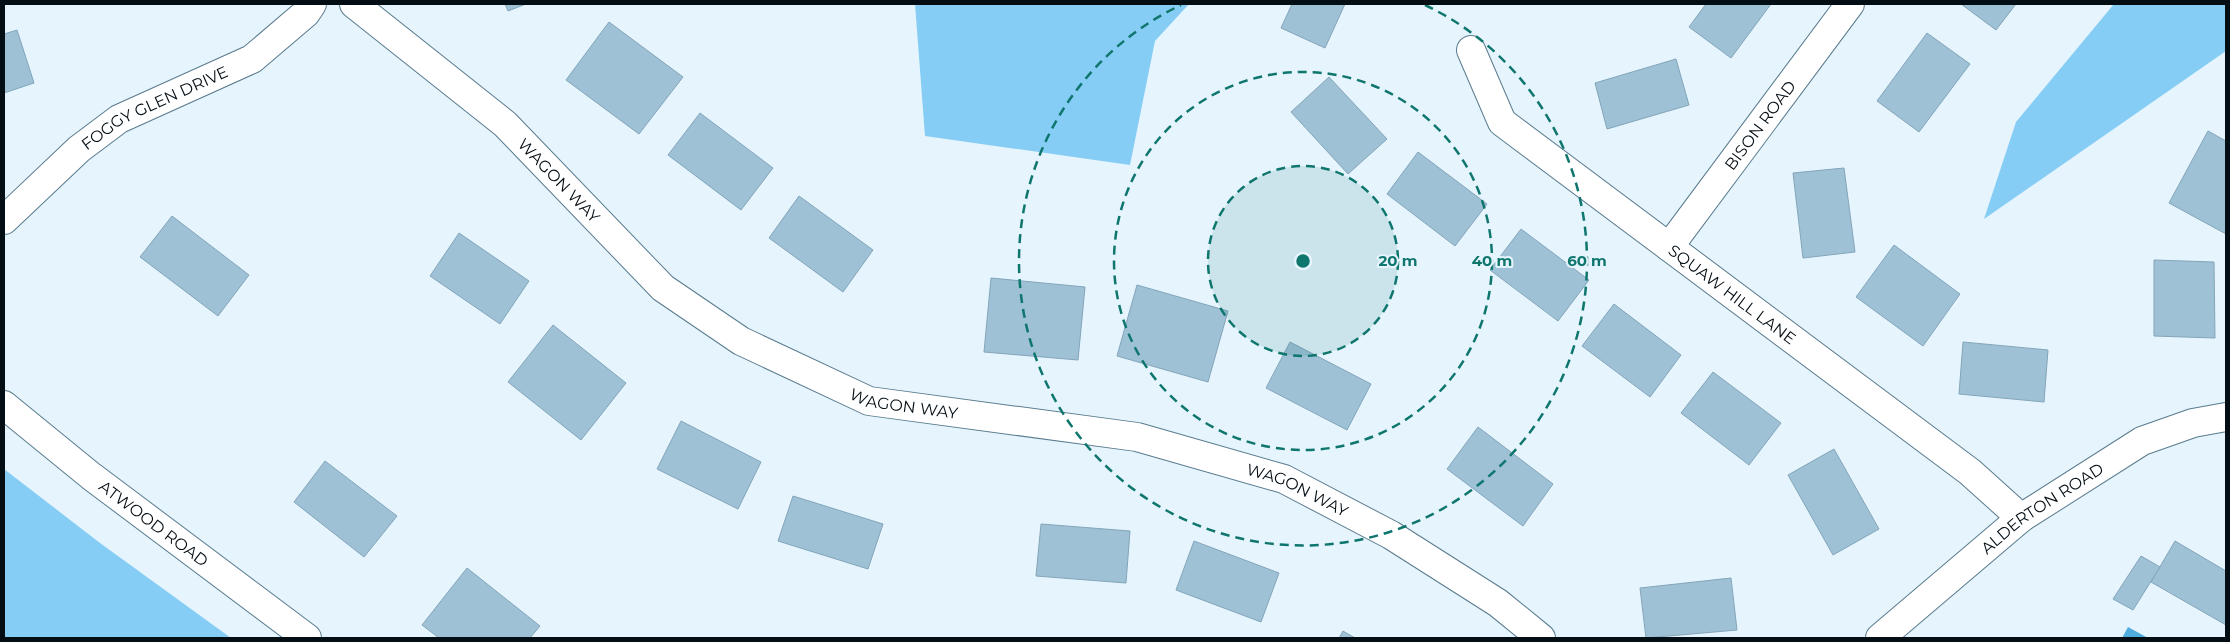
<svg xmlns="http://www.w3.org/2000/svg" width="2230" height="642" font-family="Montserrat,sans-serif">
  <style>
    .forest { fill: #86cdf5 }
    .water { fill: #4fadde }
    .building { fill: #9ec1d6; stroke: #83a5ba }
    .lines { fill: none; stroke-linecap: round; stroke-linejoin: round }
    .minor-casing { stroke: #597b8e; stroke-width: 30 }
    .minor { stroke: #fff; stroke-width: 28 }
    .ring { fill: none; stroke: #0f766e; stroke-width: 2.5; stroke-dasharray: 9 6 }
    .labels { text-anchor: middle; stroke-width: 4; stroke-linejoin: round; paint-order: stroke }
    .street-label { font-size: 16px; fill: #030d14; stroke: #e5f4fd }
    .centre { fill: #0f766e; stroke: #e5f4fd; stroke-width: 2.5 }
    .ring-label { font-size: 15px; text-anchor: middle; font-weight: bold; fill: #0f766e; stroke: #e5f4fd; stroke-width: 4; stroke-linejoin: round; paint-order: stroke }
  </style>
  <rect width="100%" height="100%" fill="#e5f4fd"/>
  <g class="forest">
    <polygon points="915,4 1189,4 1155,41 1130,165 925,136"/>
    <polygon points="2114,4 2226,4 2226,51 1984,219 2016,122"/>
    <polygon points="4,469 100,543 231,638 4,638"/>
  </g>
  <polygon class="water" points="2128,627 2148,638 2122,638"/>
  <g class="building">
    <polygon points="505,4 526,4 508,11"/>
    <polygon points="1292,4 1345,4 1325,48 1281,28"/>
    <polygon points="1706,4 1771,4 1731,58 1689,27"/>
    <polygon points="1961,4 2016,4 1996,30"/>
    <polygon points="609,22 683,77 639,134 566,80"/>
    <polygon points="17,30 34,83 4,93 4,34"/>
    <polygon points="1927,33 1970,64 1919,132 1877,101"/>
    <polygon points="1676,59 1689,105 1607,129 1595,83"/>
    <polygon points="1329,77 1387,139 1348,174 1291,112"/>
    <polygon points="700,113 773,168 741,210 668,155"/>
    <polygon points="2208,131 2226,141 2226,234 2169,203"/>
    <polygon points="1418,152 1487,204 1455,246 1387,194"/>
    <polygon points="1844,168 1855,252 1803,258 1793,173"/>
    <polygon points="799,196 873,250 843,292 769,238"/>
    <polygon points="172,216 249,275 218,316 140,257"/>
    <polygon points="1521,229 1589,280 1558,321 1490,270"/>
    <polygon points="459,233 529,281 500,324 430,276"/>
    <polygon points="1894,245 1960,294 1923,346 1856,297"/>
    <polygon points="2154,260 2214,262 2215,338 2154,336"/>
    <polygon points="991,278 1085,287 1078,360 984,352"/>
    <polygon points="1137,285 1228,311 1208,382 1117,356"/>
    <polygon points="1614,304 1681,355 1650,397 1582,346"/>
    <polygon points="553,325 626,383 581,440 508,382"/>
    <polygon points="1290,342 1371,384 1347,430 1266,388"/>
    <polygon points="1963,342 2048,350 2044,402 1959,394"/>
    <polygon points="1713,372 1781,423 1749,465 1681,413"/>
    <polygon points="681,421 761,462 738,509 657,469"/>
    <polygon points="1478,427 1553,484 1523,526 1447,469"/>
    <polygon points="1834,449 1879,529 1833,555 1788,475"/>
    <polygon points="325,461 397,516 364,557 294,502"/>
    <polygon points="793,496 883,524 868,569 778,541"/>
    <polygon points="1041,524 1130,531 1126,583 1036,576"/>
    <polygon points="1194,541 1279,573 1261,622 1176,590"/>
    <polygon points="2175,541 2226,571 2226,625 2151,582"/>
    <polygon points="2141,556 2160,567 2133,610 2113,599"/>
    <polygon points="467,568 540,626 530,638 439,638 422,625"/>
    <polygon points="1731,578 1737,630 1646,638 1640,588"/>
    <polygon points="1343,631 1355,638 1339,638"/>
  </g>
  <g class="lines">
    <g class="minor-casing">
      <g id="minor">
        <path id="s1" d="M354,4L505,124L663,288L741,341L869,401L1137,437L1284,479L1391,535L1498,603L1541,638"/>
        <path id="s2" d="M1471,50L1502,122L1970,472L2021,518"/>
        <path id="s3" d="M4,220L79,149L119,119L252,59L306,13L312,4"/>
        <path id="s4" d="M1669,247L1850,4"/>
        <path id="s5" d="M4,405L91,476L307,638"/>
        <path id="s6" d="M1880,638L2021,518L2142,441L2193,423L2226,417"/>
      </g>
    </g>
    <use href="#minor" class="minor"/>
  </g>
  <circle cx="1303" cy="261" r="95" fill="#0f766e" fill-opacity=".12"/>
  <g class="ring">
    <circle cx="1303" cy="261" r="95"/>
    <circle cx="1303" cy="261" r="189"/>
    <path d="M1425 5A284 284 0 1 1 1181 5"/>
  </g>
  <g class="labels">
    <g class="street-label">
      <text dy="6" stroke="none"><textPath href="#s3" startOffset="190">FOGGY GLEN DRIVE</textPath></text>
      <text dy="6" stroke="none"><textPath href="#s4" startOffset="152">BISON ROAD</textPath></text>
      <text dy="6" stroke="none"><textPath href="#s1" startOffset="271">WAGON WAY</textPath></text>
      <text dy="6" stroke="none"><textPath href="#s2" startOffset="366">SQUAW HILL LANE</textPath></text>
      <text dy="6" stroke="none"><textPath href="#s1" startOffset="691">WAGON WAY</textPath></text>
      <text dy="6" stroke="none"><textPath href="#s1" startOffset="1096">WAGON WAY</textPath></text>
      <text dy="6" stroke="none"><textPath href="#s6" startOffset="208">ALDERTON ROAD</textPath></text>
      <text dy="6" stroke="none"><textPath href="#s5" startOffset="191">ATWOOD ROAD</textPath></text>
    </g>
  </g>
  <circle cx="1303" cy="261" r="8" class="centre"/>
  <g class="ring-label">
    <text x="1398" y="266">20 m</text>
    <text x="1492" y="266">40 m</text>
    <text x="1587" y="266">60 m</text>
  </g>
  <rect width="2230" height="642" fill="none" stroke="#030d14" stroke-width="10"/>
</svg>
